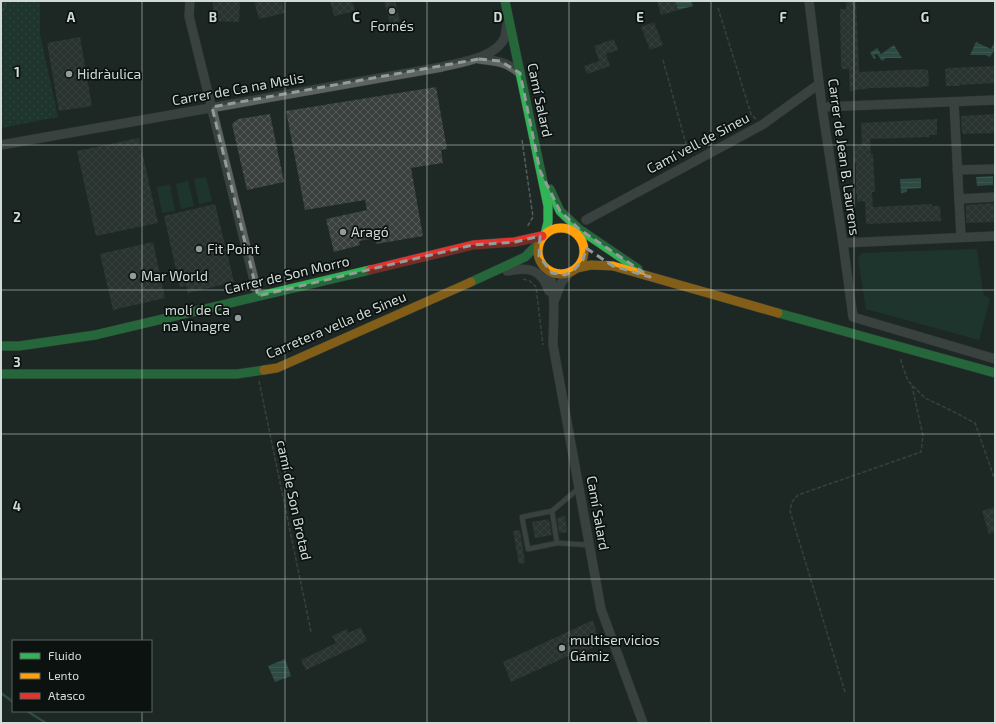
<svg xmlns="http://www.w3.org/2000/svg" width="996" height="724" font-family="'Exo 2',sans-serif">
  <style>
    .grass { fill: #20453b }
    .park { fill: url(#park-dots) }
    .water { fill: url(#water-rules) }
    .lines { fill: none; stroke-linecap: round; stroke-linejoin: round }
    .stream { stroke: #407567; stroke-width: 2.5 }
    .building { fill: url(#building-cross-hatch) }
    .lane-casing { stroke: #3d4442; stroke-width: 6 }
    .street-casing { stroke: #3d4442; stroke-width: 10 }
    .fast-casing { stroke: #3d4442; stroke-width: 10 }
    .slow-casing { stroke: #3d4442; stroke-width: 10 }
    .jam-casing { stroke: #3d4442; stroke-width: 10 }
    .path { stroke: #595e5d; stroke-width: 1.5; stroke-dasharray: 4 2; stroke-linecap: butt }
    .lane { stroke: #5c6360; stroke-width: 4.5 }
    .street { stroke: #5c6360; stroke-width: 9 }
    .fast { stroke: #30b455; stroke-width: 9 }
    .slow { stroke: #ff9f0a; stroke-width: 9 }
    .jam { stroke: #e5322d; stroke-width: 9 }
    .marked { fill: none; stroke: #929c99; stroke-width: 3; stroke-dasharray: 8 5; stroke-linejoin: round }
    .grid { fill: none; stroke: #d1dbd7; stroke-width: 1; stroke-opacity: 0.55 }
    .poi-dot { fill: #929c99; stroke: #0b1210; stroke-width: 1.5 }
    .labels { text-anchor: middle; stroke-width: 3.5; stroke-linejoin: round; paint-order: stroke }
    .poi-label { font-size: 14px; fill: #d1dbd7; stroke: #0b1210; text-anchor: start }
    .street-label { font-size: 14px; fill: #d1dbd7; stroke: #0b1210 }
    .grid-label { font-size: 13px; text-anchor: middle; font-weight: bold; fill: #d1dbd7; stroke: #0b1210; stroke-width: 3.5; stroke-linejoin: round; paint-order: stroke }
  </style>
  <defs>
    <pattern id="park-dots" width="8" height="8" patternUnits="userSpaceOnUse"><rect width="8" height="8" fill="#20453b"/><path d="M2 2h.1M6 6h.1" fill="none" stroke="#3f5f57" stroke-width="1.8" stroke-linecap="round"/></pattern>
    <pattern id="water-rules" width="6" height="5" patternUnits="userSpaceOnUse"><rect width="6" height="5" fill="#407567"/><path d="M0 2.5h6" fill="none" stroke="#638e83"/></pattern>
    <pattern id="building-cross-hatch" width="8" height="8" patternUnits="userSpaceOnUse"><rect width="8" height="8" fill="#39403e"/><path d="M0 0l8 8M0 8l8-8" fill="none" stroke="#555b59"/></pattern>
  </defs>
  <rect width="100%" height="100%" fill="#1e2825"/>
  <g class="grass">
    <polygon points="206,177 212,201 199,204 194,179"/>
    <polygon points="188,181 194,206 181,209 176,184"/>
    <polygon points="170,185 175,211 162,213 157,187"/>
    <polygon points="977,249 983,294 990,299 979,340 866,309 858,258 862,253"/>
  </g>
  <polygon class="park" points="1,1 40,1 40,34 58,117 1,128"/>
  <g class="water">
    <polygon points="675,1 691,1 693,6 678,10"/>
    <polygon points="976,42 991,49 994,43 995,44 995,49 990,57 985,55 970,55"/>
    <polygon points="894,45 902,58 886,58 882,61 877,54 874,55 876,58 874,59 870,53 877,48 881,54"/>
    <polygon points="993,176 993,185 977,186 976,177"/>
    <polygon points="921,178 921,188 907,189 907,192 901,193 900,179"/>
    <polygon points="285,659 291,676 275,682 268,666"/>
  </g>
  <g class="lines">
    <g class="stream">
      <polyline points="1,693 13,702"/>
      <polyline points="27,711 46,723"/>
    </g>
  </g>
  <g class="building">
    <polygon points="213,1 240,1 239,22 213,21"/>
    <polygon points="254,1 282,1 285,13 259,19"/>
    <polygon points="330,1 352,1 355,11 334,16"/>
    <polygon points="384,1 395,1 400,21 390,24"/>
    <polygon points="657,1 675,1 678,10 661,15"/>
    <polygon points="846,1 856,1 859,72 925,69 925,70 928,70 929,86 915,88 915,87 871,88 850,91 849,69 842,69 841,64 840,9 846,9"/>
    <polygon points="654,22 663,45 650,50 641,27"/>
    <polygon points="80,37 92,106 59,111 47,43"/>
    <polygon points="614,39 618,50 606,54 610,66 587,74 584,66 599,61 594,46"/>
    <polygon points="995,66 995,83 960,85 960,86 946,86 945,69 948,69 948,68"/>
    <polygon points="436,87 447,149 441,150 443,163 411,168 423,236 376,244 375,238 359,241 360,245 334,252 326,219 367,210 365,200 305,210 286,111"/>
    <polygon points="270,114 284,182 247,190 232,124 238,119"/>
    <polygon points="994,114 995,114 995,133 963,134 963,132 962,132 961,116"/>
    <polygon points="937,119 937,135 929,135 929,137 870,139 871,154 873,154 875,192 872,192 873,207 932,204 932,206 940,206 941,221 866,224 865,201 857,202 857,193 856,193 856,163 854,163 854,155 855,155 855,146 862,146 861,123"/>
    <polygon points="139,138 158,223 96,236 77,151"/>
    <polygon points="995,203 995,222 966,223 966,205"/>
    <polygon points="215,204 234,282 188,293 186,286 180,287 164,216"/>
    <polygon points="153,242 165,298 113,310 100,254"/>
    <polygon points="995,507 995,532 989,534 982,511"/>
    <polygon points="565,516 567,532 559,533 557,518"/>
    <polygon points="549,519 552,535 535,538 532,522"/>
    <polygon points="520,530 525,563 519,564 513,531"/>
    <polygon points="593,620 600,644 579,654 577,652 511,682 503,662"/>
    <polygon points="361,627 367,641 306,670 301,660 336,643 332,636 347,629 348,633"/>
  </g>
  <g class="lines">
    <g class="lane-casing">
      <g id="lane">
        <polyline points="579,488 552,511 557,543 589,545"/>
        <polyline points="552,511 522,517 528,549 557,543"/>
      </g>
    </g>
    <g class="street-casing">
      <g id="street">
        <polyline points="190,1 189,16 258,296"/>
        <polyline points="809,1 822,107 843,243 853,317 995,359"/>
        <path d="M479,59C497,61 505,61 520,73"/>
        <polyline points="954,102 961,237"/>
        <polyline points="822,107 995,100"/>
        <path d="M1,145L442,67C462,62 496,58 505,37C506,33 506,29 507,25"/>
        <polyline points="957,170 995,169"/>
        <polyline points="959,199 995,197"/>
        <polyline points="586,220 762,125 819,84"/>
        <polyline points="843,243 995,236"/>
        <path d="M548,270C557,293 553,321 553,345L601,609L643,723"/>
        <path d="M507,271C528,267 541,268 549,291"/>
        <polyline points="555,299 561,283 569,273"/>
      </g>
    </g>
    <g class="fast-casing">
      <g id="fast">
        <polyline points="505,1 548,206 548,222 545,234"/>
        <polyline points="550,189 560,211 579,229 638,269"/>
        <polyline points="471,282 525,257 539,243"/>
        <polyline points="778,313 995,373"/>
        <polyline points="1,346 19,346 95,335 370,270"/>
        <polyline points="1,374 237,374 264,370"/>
      </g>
    </g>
    <g class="slow-casing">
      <g id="slow">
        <circle cx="561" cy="251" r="23"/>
        <polyline points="577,268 591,265 613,266 778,313"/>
        <polyline points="264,370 277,368 471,282"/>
      </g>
    </g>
    <g class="jam-casing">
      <polyline id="jam" points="370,270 473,245 515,242 542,236"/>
    </g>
    <g class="path">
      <polyline points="718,8 751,114 756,119"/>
      <polyline points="1,17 6,1"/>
      <polyline points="663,60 689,155"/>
      <polyline points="522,140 533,217 527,227"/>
      <polyline points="523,279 530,281 536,287 543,345"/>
      <polyline points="901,359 901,361 908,381 925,398 948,409 975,423 995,480"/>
      <polyline points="259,381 311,632"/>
      <polyline points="845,692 790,511 792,502 798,495 921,452 923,436 912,386"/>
    </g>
    <use href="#lane" class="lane"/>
    <use href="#street" class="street"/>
    <use href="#fast" class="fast"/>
    <use href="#slow" class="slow"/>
    <use href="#jam" class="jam"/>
  </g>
  <path d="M0 0H996V724H0ZM479,59L500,61L520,73L540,171L560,211L579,229L650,277L613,266L586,248L583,260L573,271L565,275L552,273L539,256L540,236L515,242L473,245L258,296L212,107Z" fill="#1e2825" fill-opacity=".55" fill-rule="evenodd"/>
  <path class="marked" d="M479,59L500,61L520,73L540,171L560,211L579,229L650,277L613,266L586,248L583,260L573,271L565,275L552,273L539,256L540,236L515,242L473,245L258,296L212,107Z"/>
  <path class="grid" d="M142,1V641M285,1V723M427,1V723M569,1V723M711,1V723M854,1V723M1,145H995M1,290H995M1,434H995M1,579H995M142,711V723"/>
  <g class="poi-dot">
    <circle cx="392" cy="11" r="4"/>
    <circle cx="69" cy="74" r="4"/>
    <circle cx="343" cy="232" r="4"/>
    <circle cx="199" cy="249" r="4"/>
    <circle cx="133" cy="276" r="4"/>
    <circle cx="238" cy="318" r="4"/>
    <circle cx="562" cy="648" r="4"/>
  </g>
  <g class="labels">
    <g class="poi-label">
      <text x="392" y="31" text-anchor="middle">Fornés</text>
      <text x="77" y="79">Hidràulica</text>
      <text x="351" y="237">Aragó</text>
      <text x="207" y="254">Fit Point</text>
      <text x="141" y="281">Mar World</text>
      <text x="230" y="315" text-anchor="end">molí de Ca<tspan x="230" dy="16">na Vinagre</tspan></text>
      <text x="570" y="645">multiservicios<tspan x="570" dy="16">Gámiz</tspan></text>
    </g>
    <g class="street-label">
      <text transform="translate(238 89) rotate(-10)" y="5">Carrer de Ca na Melis</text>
      <text transform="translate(540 100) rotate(78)" y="5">Camí Salard</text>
      <text transform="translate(698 143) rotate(-28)" y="5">Camí vell de Sineu</text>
      <text transform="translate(844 157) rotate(82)" y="5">Carrer de Jean B. Laurens</text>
      <text transform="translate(287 275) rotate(-13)" y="5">Carrer de Son Morro</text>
      <text transform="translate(336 325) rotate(-23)" y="5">Carretera vella de Sineu</text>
      <text transform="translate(294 500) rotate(78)" y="5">camí de Son Brotad</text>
      <text transform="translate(598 513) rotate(80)" y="5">Camí Salard</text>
    </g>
  </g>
  <g class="grid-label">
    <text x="71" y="22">A</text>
    <text x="213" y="22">B</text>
    <text x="356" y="22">C</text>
    <text x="498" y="22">D</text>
    <text x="640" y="22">E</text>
    <text x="783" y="22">F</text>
    <text x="925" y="22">G</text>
    <text x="17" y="77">1</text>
    <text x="17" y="222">2</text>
    <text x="17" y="367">3</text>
    <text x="17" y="511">4</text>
  </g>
  <rect width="996" height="724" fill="none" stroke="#d1dbd7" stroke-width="4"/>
  <rect x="12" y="640" width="140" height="72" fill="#0b1210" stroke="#5a6260"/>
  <rect x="20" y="653" width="20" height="6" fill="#30b455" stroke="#5a6260"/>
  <text x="48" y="660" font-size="12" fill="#d1dbd7">Fluido</text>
  <rect x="20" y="673" width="20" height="6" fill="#ff9f0a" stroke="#5a6260"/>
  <text x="48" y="680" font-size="12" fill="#d1dbd7">Lento</text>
  <rect x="20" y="693" width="20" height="6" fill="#e5322d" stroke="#5a6260"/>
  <text x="48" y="700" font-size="12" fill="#d1dbd7">Atasco</text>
</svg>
